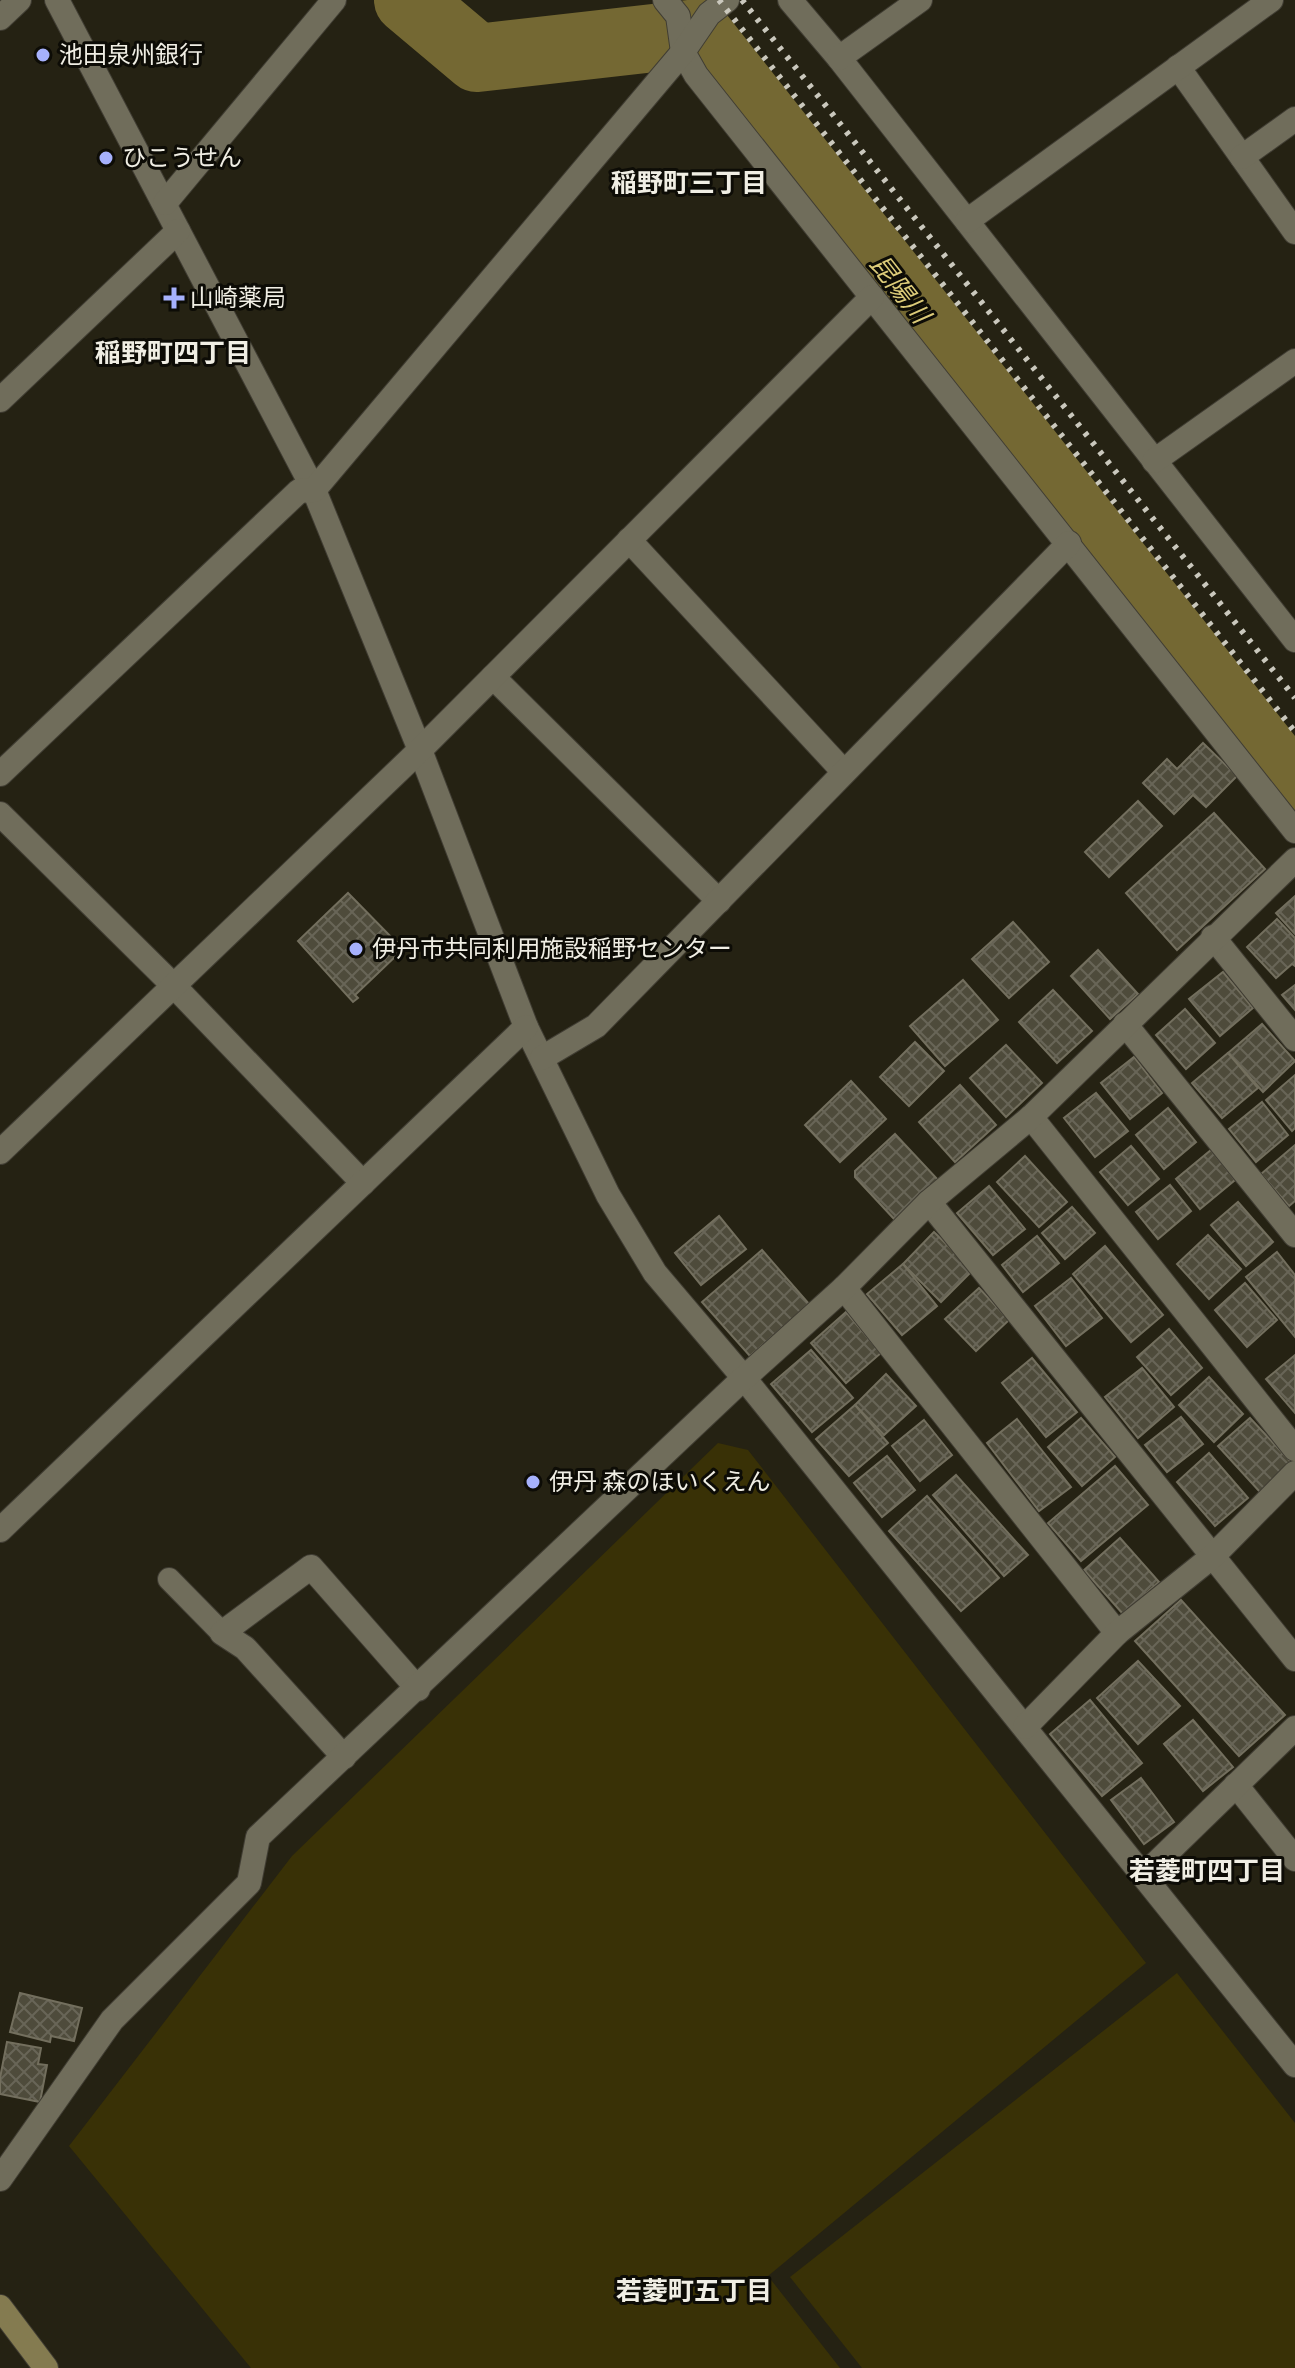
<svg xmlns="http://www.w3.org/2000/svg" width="1295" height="2368" font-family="Georgia,'Noto Sans JP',serif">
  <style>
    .garden { fill: #393106 }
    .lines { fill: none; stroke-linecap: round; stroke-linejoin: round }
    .river { stroke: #746833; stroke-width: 68 }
    .building { fill: url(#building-cross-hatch); stroke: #736f5e; stroke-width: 2 }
    .lane-casing { stroke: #403d33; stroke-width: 24 }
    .street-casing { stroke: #403d33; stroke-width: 26 }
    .secondary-casing { stroke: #403d33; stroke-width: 26 }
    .lane { stroke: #706d5b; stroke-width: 22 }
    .street { stroke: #706d5b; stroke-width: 24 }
    .secondary { stroke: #847b50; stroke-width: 24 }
    .rail { stroke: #cac8bd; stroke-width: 6; stroke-dasharray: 4 8; stroke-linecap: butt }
    .poi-dot { fill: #a6b1fc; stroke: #0d0c06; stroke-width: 3 }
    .labels { text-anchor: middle; stroke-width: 6; stroke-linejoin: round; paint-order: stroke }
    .poi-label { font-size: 24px; fill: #f0eee4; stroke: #0d0c06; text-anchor: start }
    .neighbourhood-label { font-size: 26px; font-weight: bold; fill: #f0eee4; stroke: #0d0c06 }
    .water-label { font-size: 26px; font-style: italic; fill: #dccb79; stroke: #0d0c06 }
  </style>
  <defs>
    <pattern id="building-cross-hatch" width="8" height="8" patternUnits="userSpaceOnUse" patternTransform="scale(2)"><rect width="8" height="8" fill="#4e4b3b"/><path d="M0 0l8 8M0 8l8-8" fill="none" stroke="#686557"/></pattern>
  </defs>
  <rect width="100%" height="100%" fill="#252213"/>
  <g class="garden">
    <polygon points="718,1443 748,1450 1146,1963 768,2276 840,2368 251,2368 69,2146 292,1856"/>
    <polygon points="1177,1973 1295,2123 1295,2368 862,2368 790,2277"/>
  </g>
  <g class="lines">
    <polyline class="river" points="408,0 477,58 698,33 1295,791"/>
  </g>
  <g class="building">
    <polygon points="1203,743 1237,776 1206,807 1193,795 1174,814 1143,783 1167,759 1177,769"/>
    <polygon points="1138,801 1162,826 1109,877 1085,852"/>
    <polygon points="1214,813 1265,869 1177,950 1126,893"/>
    <polygon points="348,893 397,943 402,938 409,946 401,954 399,953 355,995 358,998 353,1002 298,941"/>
    <polygon points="1295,896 1295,934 1276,913"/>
    <polygon points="1277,919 1295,938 1295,966 1292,964 1276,978 1247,947"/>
    <polygon points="1013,922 1049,962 1009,998 972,959"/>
    <polygon points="1098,950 1138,994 1110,1019 1071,976"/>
    <polygon points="1223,972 1253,1008 1220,1036 1189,999"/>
    <polygon points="963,980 998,1020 945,1066 910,1026"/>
    <polygon points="1295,985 1295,1010 1282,995"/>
    <polygon points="1053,990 1092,1031 1057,1063 1019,1022"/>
    <polygon points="1185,1009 1215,1043 1186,1069 1156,1035"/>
    <polygon points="1262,1024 1295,1061 1263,1092 1228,1053"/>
    <polygon points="915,1042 944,1071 909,1106 880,1077"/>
    <polygon points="1006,1045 1042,1083 1006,1117 970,1078"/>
    <polygon points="1228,1053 1258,1088 1222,1118 1192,1083"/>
    <polygon points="1134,1057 1162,1093 1130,1119 1101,1083"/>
    <polygon points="1295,1075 1295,1128 1292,1131 1266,1100"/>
    <polygon points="851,1081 886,1119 840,1162 805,1125"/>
    <polygon points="960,1085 996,1125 955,1162 919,1122"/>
    <polygon points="1096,1093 1128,1131 1095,1157 1064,1118"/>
    <polygon points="1262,1102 1288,1135 1256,1162 1229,1129"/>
    <polygon points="1168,1108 1196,1142 1164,1169 1136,1135"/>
    <polygon points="895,1134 938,1180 895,1220 855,1177 855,1171"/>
    <polygon points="1295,1145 1295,1201 1289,1206 1261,1174"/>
    <polygon points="1131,1146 1159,1179 1128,1205 1100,1172"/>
    <polygon points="1211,1150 1235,1180 1200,1209 1176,1179"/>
    <polygon points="1025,1156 1067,1202 1039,1227 997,1182"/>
    <polygon points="1170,1185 1191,1211 1158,1239 1136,1212"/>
    <polygon points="989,1186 1025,1229 993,1255 957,1213"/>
    <polygon points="1238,1202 1273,1242 1246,1266 1211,1225"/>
    <polygon points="1072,1207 1095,1233 1065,1259 1042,1233"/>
    <polygon points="719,1216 746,1249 701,1285 675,1253"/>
    <polygon points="934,1232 973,1270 941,1302 903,1264"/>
    <polygon points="1208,1235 1241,1269 1209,1299 1177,1264"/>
    <polygon points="1037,1236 1059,1263 1023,1292 1002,1265"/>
    <polygon points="1105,1246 1163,1315 1131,1342 1073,1274"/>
    <polygon points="762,1250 809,1304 750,1356 702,1302"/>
    <polygon points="1277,1252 1295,1275 1295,1337 1246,1277"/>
    <polygon points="903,1264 937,1306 902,1335 867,1294"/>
    <polygon points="1071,1278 1102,1318 1066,1346 1035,1306"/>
    <polygon points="1245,1283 1277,1320 1247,1347 1215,1310"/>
    <polygon points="979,1288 1009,1320 976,1351 945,1319"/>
    <polygon points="846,1312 881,1353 846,1383 811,1343"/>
    <polygon points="1169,1329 1202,1368 1171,1395 1137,1357"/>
    <polygon points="811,1350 853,1398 812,1432 771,1384"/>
    <polygon points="1295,1355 1295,1413 1266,1379"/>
    <polygon points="1032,1358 1077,1412 1046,1437 1002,1383"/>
    <polygon points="1142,1368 1174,1407 1138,1438 1105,1397"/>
    <polygon points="886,1374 916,1406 884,1435 855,1405"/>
    <polygon points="1209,1377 1243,1414 1214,1442 1179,1405"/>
    <polygon points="855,1405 888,1443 849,1476 816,1439"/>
    <polygon points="1181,1417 1203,1444 1167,1472 1145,1445"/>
    <polygon points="1081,1418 1115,1457 1082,1486 1048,1447"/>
    <polygon points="1250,1418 1292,1463 1260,1492 1218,1446"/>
    <polygon points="1017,1419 1071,1487 1039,1511 987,1443"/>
    <polygon points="924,1420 952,1455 920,1481 892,1446"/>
    <polygon points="1209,1453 1248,1498 1215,1526 1177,1482"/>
    <polygon points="887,1456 915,1490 882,1517 854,1483"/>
    <polygon points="1115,1466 1148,1505 1081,1561 1048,1523"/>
    <polygon points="956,1475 1028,1555 1004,1576 933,1495"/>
    <polygon points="927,1496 999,1578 961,1611 889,1531"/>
    <polygon points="1120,1538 1159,1582 1123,1614 1084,1570"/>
    <polygon points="1181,1600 1285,1715 1239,1756 1135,1641"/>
    <polygon points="1138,1661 1180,1706 1138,1744 1097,1698"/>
    <polygon points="1090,1700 1142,1763 1102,1796 1050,1734"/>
    <polygon points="1193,1720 1233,1767 1203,1791 1164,1744"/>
    <polygon points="1141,1778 1174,1822 1144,1844 1111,1800"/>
    <polygon points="20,1993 82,2008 74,2041 51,2036 50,2042 10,2032"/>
    <polygon points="7,2042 41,2048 38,2064 47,2065 40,2102 0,2094 0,2078"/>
  </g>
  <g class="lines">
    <g class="lane-casing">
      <polyline id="lane" points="169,1579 222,1633"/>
    </g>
    <g class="street-casing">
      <g id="street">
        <polyline points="57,0 314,490 420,750 526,1027 608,1195 655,1273 744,1378 1295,2065"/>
        <polyline points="665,0 678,16 683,52 696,75 1295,831"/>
        <polyline points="790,0 839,58 1295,640"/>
        <polyline points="0,18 19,0"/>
        <polyline points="839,58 920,0"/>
        <polyline points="1178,67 1295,232"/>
        <polyline points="1242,157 1295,119"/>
        <polyline points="165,203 334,0"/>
        <polyline points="967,221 1271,0"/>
        <polyline points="0,400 178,231"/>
        <polyline points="1154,461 1295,361"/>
        <polyline points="629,540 844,772"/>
        <polyline points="493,677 719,901"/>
        <polyline points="0,774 299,491 314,490 683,52 709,14 727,0"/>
        <polyline points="0,814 174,986 363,1183"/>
        <polyline points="1213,937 1295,1039"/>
        <polyline points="1125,1024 1295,1235"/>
        <polyline points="542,1058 596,1026 1069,543"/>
        <polyline points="1031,1117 1295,1449"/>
        <polyline points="0,1152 420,750 872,297"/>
        <polyline points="929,1202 1295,1659"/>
        <polyline points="844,1288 1117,1633"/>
        <polyline points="0,1530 526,1027"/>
        <polyline points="1025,1727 1117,1633 1213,1556 1295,1473"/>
        <polyline points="344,1757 245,1648 222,1633 311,1567 418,1689"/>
        <polyline points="1236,1785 1295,1859"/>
        <polyline points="1144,1875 1295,1728"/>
        <polyline points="0,2179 112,2020 249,1883 258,1837 744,1378 844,1288 929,1202 1031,1117 1295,860"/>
      </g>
    </g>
    <g class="secondary-casing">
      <polyline id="secondary" points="0,2307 46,2368"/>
    </g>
    <use href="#lane" class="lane"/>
    <use href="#street" class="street"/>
    <use href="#secondary" class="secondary"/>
    <g class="rail">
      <polyline points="719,0 1295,732"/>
      <polyline points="742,0 1295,698"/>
    </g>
  </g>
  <g class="poi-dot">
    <circle cx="43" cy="55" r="8"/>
    <circle cx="106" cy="158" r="8"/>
    <path d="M170 286h8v8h8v8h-8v8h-8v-8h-8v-8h8z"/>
    <circle cx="356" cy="949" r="8"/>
    <circle cx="533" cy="1482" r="8"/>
  </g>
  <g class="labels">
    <g class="poi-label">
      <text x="59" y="63">池田泉州銀行</text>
      <text x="122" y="166">ひこうせん</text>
      <text x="190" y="306">山崎薬局</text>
      <text x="372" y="957">伊丹市共同利用施設稲野センター</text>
      <text x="549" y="1490">伊丹 森のほいくえん</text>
    </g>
    <g class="neighbourhood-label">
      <text x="689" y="192">稲野町三丁目</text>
      <text x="173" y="362">稲野町四丁目</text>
      <text x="1207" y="1880">若菱町四丁目</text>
      <text x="694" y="2300">若菱町五丁目</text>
    </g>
    <g class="water-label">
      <text transform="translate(900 289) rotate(52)" y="9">昆陽川</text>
    </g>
  </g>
</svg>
